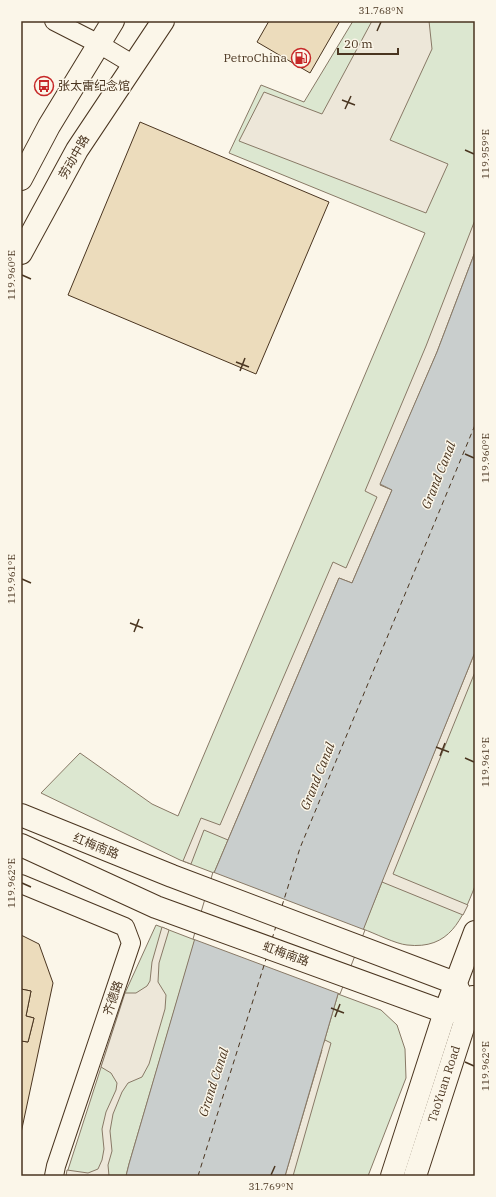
<svg xmlns="http://www.w3.org/2000/svg" width="496" height="1197" font-family="'IBM Plex Serif','Noto Sans SC',serif">
  <style>
    .green { fill: #dce7d0; stroke: #887966 }
    .parking { fill: #ede7d9; stroke: #887966 }
    .water { fill: #c9cecd; stroke: #887966 }
    .pier { fill: #fbf6e9; stroke: #887966 }
    .lines { fill: none; stroke-linecap: round; stroke-linejoin: round }
    .ferry { stroke: #4a3520; stroke-width: 1; stroke-dasharray: 5 4; stroke-linecap: butt }
    .building { fill: #ecdcbc; stroke: #4a3520 }
    .street-casing { stroke: #4a3520; stroke-width: 20 }
    .secondary-casing { stroke: #4a3520; stroke-width: 24 }
    .primary-casing { stroke: #4a3520; stroke-width: 24 }
    .street { stroke: #fbf6e9; stroke-width: 18 }
    .secondary { stroke: #fbf6e9; stroke-width: 22 }
    .primary { stroke: #fbf6e9; stroke-width: 22 }
    .ticks { fill: none; stroke: #4a3520; stroke-width: 1.5 }
    .labels { text-anchor: middle; stroke-width: 3; stroke-linejoin: round; paint-order: stroke }
    .poi-label { font-size: 12px; fill: #4a3520; stroke: #fbf6e9; text-anchor: end }
    .street-label { font-size: 12px; fill: #4a3520; stroke: #fbf6e9 }
    .water-label { font-size: 13px; font-style: italic; fill: #4a3520; stroke: #fbf6e9 }
    .neatline { fill: none; stroke: #4a3520; stroke-width: 1.5 }
    .ticks-label { font-size: 10px; text-anchor: middle; fill: #4a3520 }
  </style>
  <rect width="100%" height="100%" fill="#fbf6e9"/>
  <g class="green">
    <polygon points="353,21 475,21 475,252 437,352 380,485 392,490 352,583 339,578 214,873 180,860 41,793 80,753 152,804 178,816 425,233 229,153 261,85 304,102"/>
    <path d="M475,652V886C462,919 450,950 407,945C396,944 374,933 363,929Z"/>
    <polygon points="156,925 195,940 129,1164 126,1176 66,1176 125,993"/>
    <polygon points="338,994 381,1010 397,1025 405,1049 406,1078 368,1176 285,1176"/>
  </g>
  <g class="parking">
    <polygon points="372,21 429,21 432,49 390,140 448,164 426,213 239,141 264,92 322,114"/>
    <polygon points="475,220 475,252 437,352 380,485 392,490 352,583 339,578 228,840 204,830 191,864 183,861 201,818 220,825 333,562 346,568 377,497 365,491 426,346"/>
    <polygon points="475,652 475,672 393,874 468,905 463,915 382,882 383,878 371,874 308,1037 323,1044 325,1040 331,1043 293,1176 285,1176 322,1050 306,1043 299,1059 283,1052 298,1014 307,1018 357,887 348,883 362,846 379,853 374,867 386,871"/>
    <polygon points="162,927 169,930 159,963 158,982 166,995 165,1009 149,1064 142,1077 128,1083 122,1092 113,1114 110,1131 112,1151 108,1165 109,1176 66,1176 67,1170 88,1173 98,1169 102,1160 104,1149 102,1129 106,1112 116,1090 117,1083 111,1073 101,1067 125,993 136,993 147,986 150,981 152,962"/>
  </g>
  <polygon class="water" points="475,252 475,652 382,882 338,994 285,1176 126,1176 129,1164 214,873 339,578 352,583 392,490 380,484 437,352"/>
  <polygon class="pier" points="213,872 365,930 340,994 193,939"/>
  <g class="lines">
    <g class="ferry">
      <polyline points="282,906 300,848 475,425"/>
      <polyline points="272,939 276,926"/>
      <polyline points="198,1176 266,959"/>
    </g>
  </g>
  <g class="building">
    <polygon points="269,21 340,21 310,73 257,42"/>
    <polygon points="140,122 329,202 256,374 68,295"/>
    <polygon points="21,935 39,944 53,983 21,1133 21,1041 28,1042 34,1018 26,1016 31,991 21,989"/>
    <polygon points="21,989 31,991 26,1016 34,1018 28,1042 21,1041 21,1043"/>
  </g>
  <g class="lines">
    <g class="street-casing">
      <g id="street">
        <polyline points="54,21 99,44 134,65"/>
        <polyline points="21,884 125,927 131,943 56,1166 54,1176"/>
      </g>
    </g>
    <g class="secondary-casing">
      <g id="secondary">
        <polyline points="21,815 172,876 455,983 468,1009"/>
        <polyline points="21,845 156,907 445,1012 468,1009 475,1012"/>
        <polyline points="392,1176 445,1012 475,932"/>
        <polyline points="415,1176 473,997"/>
      </g>
    </g>
    <g class="primary-casing">
      <g id="primary">
        <polyline points="21,179 49,126 113,21"/>
        <polyline points="21,253 77,150 163,21"/>
      </g>
    </g>
    <use href="#street" class="street"/>
    <use href="#secondary" class="secondary"/>
    <use href="#primary" class="primary"/>
  </g>
  <path class="ticks" d="M377,31L381,22M342,100L355,105M345,109L351,96M465,150L474,154M22,275L31,279M236,362L249,367M240,371L245,358M465,454L474,458M22,579L31,583M130,623L143,628M134,632L139,619M436,747L449,752M440,756L445,743M465,758L474,762M22,883L31,887M331,1008L344,1013M335,1017L340,1004M465,1062L474,1066M271,1175L275,1166"/>
  <defs>
    <g id="fuel-ring" transform="scale(1)"><circle r="9.5" fill="#fbf6e9" stroke="#c62828" stroke-width="1.5"/><path d="M-5.5-6h7V0h2V4h1.3V-2.5L3-4.5l.8-.8L6-3V5H2.5V1h-1V6h-7ZM-4.2-4.7v3.2H.2V-4.7Z" fill="#c62828"/></g>
    <g id="bus-ring" transform="scale(1)"><circle r="9.5" fill="#fbf6e9" stroke="#c62828" stroke-width="1.5"/><path d="M-5-6H5V4H4V6H2V4H-2V6H-4V4H-5ZM-3.5-4V0h7V-4ZM-3.5 1.2v1.5H-2V1.2ZM2 1.2v1.5H3.5V1.2Z" fill="#c62828"/></g>
  </defs>
  <g fill-rule="evenodd">
    <use href="#fuel-ring" x="301" y="58"/>
    <use href="#bus-ring" x="44" y="86"/>
  </g>
  <g class="labels">
    <g class="poi-label">
      <text x="287" y="62">PetroChina</text>
      <text x="58" y="90" text-anchor="start">张太雷纪念馆</text>
    </g>
    <g class="street-label">
      <text transform="translate(74 157) rotate(-60)" y="4">劳动中路</text>
      <text transform="translate(96 846) rotate(22)" y="4">红梅南路</text>
      <text transform="translate(286 954) rotate(20)" y="4">虹梅南路</text>
      <text transform="translate(113 998) rotate(-71)" y="4">齐德路</text>
      <text transform="translate(444 1084) rotate(-72)" y="4">TaoYuan Road</text>
    </g>
    <g class="water-label">
      <text transform="translate(438 475) rotate(-68)" y="5">Grand Canal</text>
      <text transform="translate(317 776) rotate(-68)" y="5">Grand Canal</text>
      <text transform="translate(213 1082) rotate(-72)" y="5">Grand Canal</text>
    </g>
  </g>
  <rect width="496" height="1197" fill="none" stroke="#fbf6e9" stroke-width="44"/>
  <path d="M338 48v6h60v-6" fill="none" stroke="#4a3520" stroke-width="2"/>
  <text x="344" y="48" font-size="12" fill="#4a3520" stroke="#fbf6e9" stroke-width="3" paint-order="stroke">20 m</text>
  <rect x="22" y="22" width="452" height="1153" class="neatline"/>
  <g class="ticks-label">
    <text x="381" y="14">31.768°N</text>
    <text transform="translate(485 154) rotate(-90)" y="4">119.959°E</text>
    <text transform="translate(11 275) rotate(-90)" y="4">119.960°E</text>
    <text transform="translate(485 458) rotate(-90)" y="4">119.960°E</text>
    <text transform="translate(11 579) rotate(-90)" y="4">119.961°E</text>
    <text transform="translate(485 762) rotate(-90)" y="4">119.961°E</text>
    <text transform="translate(11 883) rotate(-90)" y="4">119.962°E</text>
    <text transform="translate(485 1066) rotate(-90)" y="4">119.962°E</text>
    <text x="271" y="1190">31.769°N</text>
  </g>
</svg>
